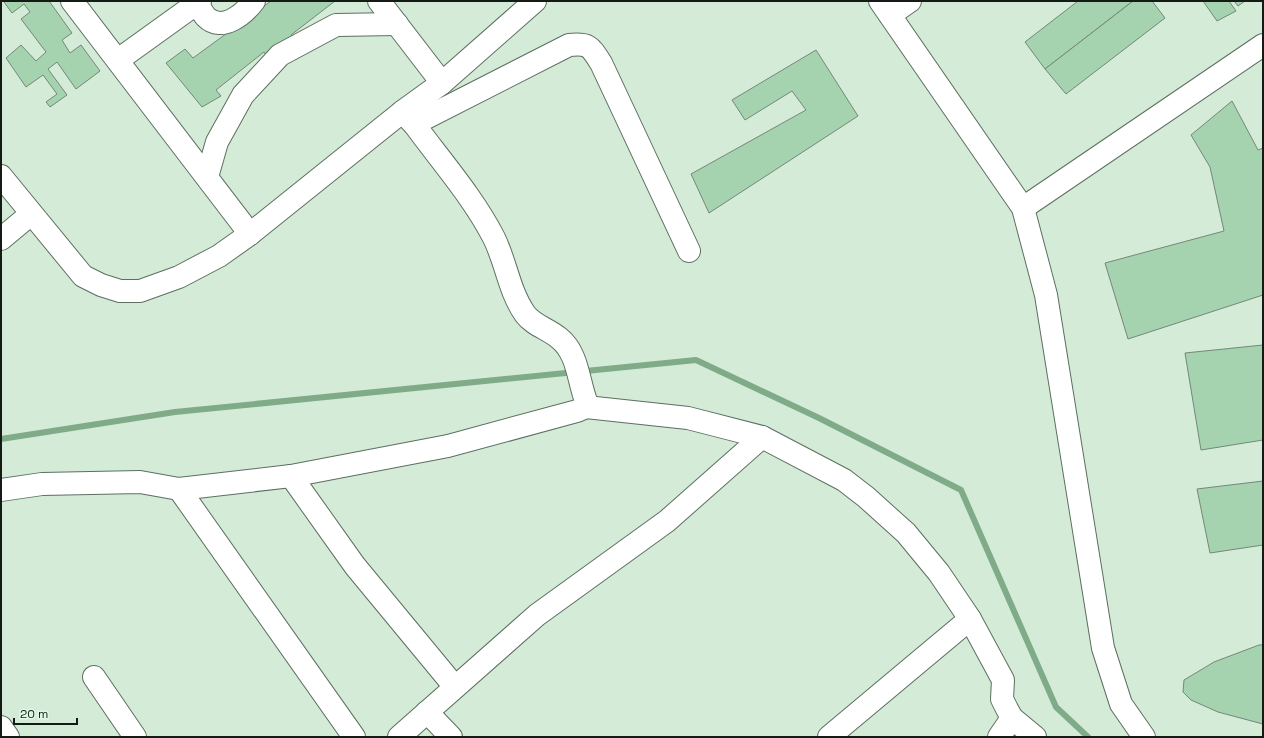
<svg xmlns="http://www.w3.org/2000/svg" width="1264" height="738" font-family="'Space Grotesk',sans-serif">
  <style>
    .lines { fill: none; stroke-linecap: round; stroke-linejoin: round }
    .stream { stroke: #7fab88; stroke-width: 6 }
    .building { fill: #a6d3af; stroke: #748878 }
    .minor-casing { stroke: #5c6f60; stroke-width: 24 }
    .minor { stroke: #fff; stroke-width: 22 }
  </style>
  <rect width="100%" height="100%" fill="#d4ebd8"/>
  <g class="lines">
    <polyline class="stream" points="1,439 175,412 696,360 819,418 961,490 1056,707 1088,737"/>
  </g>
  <g class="building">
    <polygon points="6,1 49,1 72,33 62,40 70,53 81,45 100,71 76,89 57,62 48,69 67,95 50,107 46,102 57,94 43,75 26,87 6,58 21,45 36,61 46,52 21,19 30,12 24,4 12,13 4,2"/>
    <polygon points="271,1 335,1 291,35 294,39 268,57 264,52 216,90 221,96 202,107 166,63 185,49 193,58"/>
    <polygon points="1078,1 1133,1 1045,69 1025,42"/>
    <polygon points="1133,1 1152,1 1165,18 1066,94 1045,69"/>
    <polygon points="1203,1 1229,1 1236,11 1217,21"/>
    <polygon points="1234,1 1245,1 1238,6"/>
    <polygon points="816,50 858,116 709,213 691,174 806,110 792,91 745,120 732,100"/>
    <polygon points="1232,101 1258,150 1263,148 1263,295 1128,339 1105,263 1224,231 1210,167 1191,135"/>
    <polygon points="1263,345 1263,440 1201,450 1185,353"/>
    <polygon points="1263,481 1263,545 1210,553 1197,489"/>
    <polygon points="1259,645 1263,645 1263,724 1218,712 1191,700 1183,692 1184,680 1214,662"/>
  </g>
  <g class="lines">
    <g class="minor-casing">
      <g id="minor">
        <polyline points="72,1 250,234"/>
        <polyline points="379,1 442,83"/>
        <polyline points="880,1 1023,208 1046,295 1103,648 1121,704 1144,737"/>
        <path d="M197,3C200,7 202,13 206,17C222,33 244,14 254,1"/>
        <polyline points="890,15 910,1"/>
        <polyline points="118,60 200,1"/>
        <path d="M414,124L569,45C589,43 590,46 601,63L689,251"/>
        <polyline points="1,176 83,276 101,285 120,291 140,291 179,277 219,256 250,234 402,112 442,83 535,1"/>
        <polyline points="207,177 217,142 243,95 280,55 336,25 397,24"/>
        <polyline points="1023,208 1263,45"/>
        <polyline points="1,239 31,214"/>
        <polyline points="586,407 688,418 762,437 844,480 866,497 906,533 939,573 970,619 1003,680 1002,699 1007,709 1012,718 1035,737"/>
        <polyline points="291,476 355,566 455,687"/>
        <polyline points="179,489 354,737"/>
        <path d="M1,490L42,484L140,482L179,489L291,476L448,446L577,411L586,407V401C578,380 578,353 559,338C548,329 533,325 525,314C509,291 506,262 494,238C473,197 441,161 414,124L402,112"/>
        <polyline points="94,677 135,737"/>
        <polyline points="427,712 451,737"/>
        <polyline points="1,727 8,737"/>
        <polyline points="399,737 537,615 667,521 762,437"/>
        <polyline points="829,737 970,619"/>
        <polyline points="999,737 1012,718"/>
      </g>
    </g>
    <use href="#minor" class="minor"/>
  </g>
  <rect width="1264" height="738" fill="none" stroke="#131b14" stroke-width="4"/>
  <path d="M14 718v6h63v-6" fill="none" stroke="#131b14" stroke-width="2"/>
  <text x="20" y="718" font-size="12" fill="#131b14" stroke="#e1f8e5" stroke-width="3" paint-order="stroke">20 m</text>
</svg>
